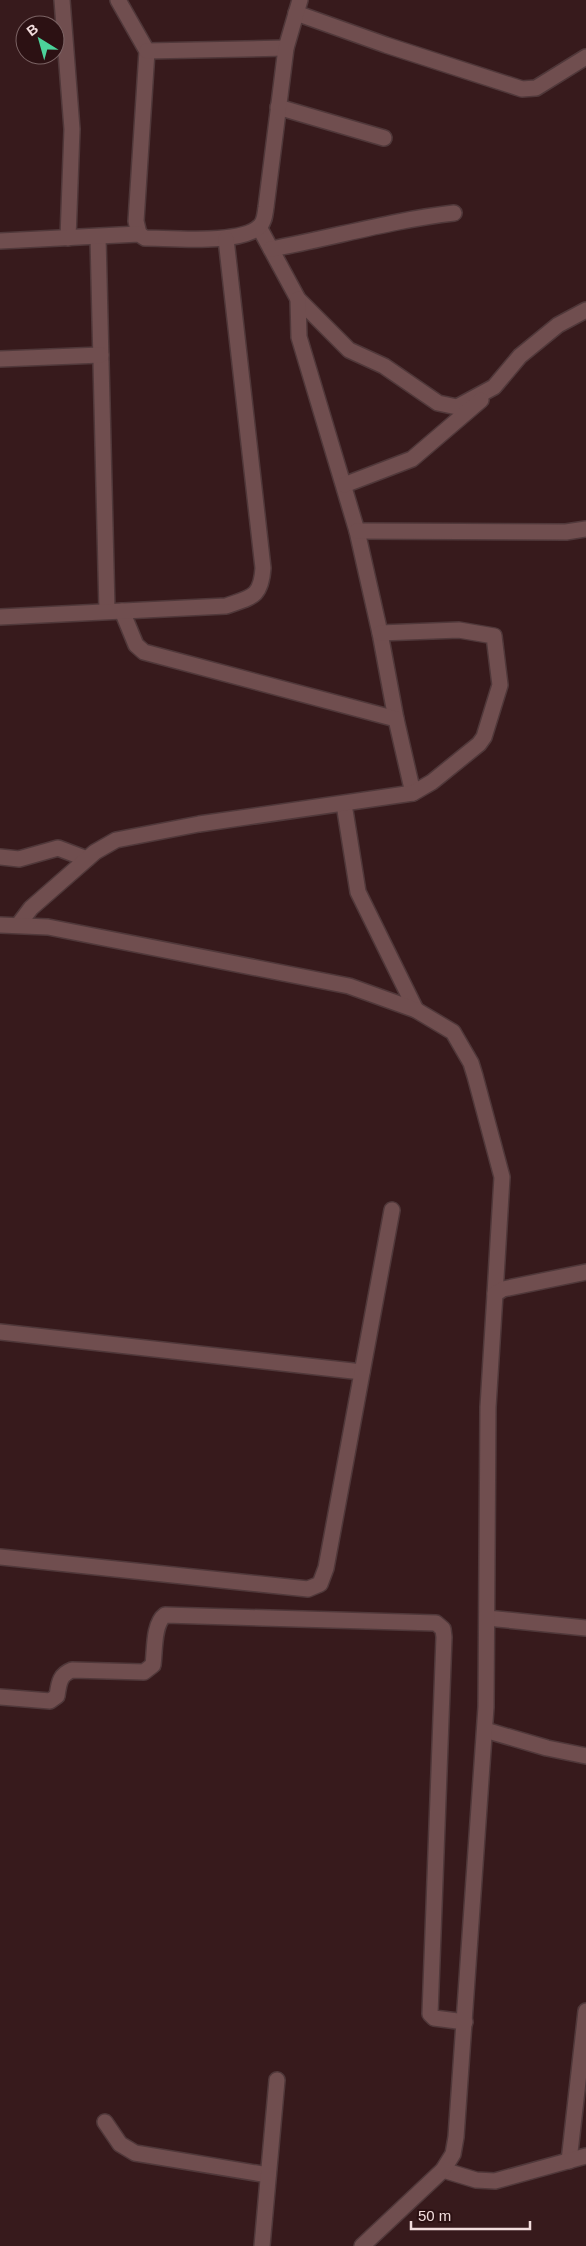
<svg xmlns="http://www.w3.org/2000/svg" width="586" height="2246" font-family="Helvetica,sans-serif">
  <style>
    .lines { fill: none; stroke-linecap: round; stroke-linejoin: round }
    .minor-casing { stroke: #50383a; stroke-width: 18 }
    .minor { stroke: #704e4f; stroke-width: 15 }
  </style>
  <rect width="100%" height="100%" fill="#371a1c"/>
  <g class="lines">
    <g class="minor-casing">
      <g id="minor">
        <polyline points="62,0 72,129 68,238"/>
        <polyline points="118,0 147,51 136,221 139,234"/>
        <polyline points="296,13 386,45 522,89 536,88 586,57"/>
        <polyline points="147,51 286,48"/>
        <polyline points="278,107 384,138"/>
        <polyline points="259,227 298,299 349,350 384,366 438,403 457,407 494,387 520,356 558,325 586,310"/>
        <polyline points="98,237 107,611"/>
        <path d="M0,241L139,234L145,238C171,238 242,245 260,226C265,221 265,213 266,207L286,48L300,0"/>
        <path d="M271,249C332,238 392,220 454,213"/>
        <polyline points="298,299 299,337 357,531 380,633 396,719"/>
        <polyline points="0,359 101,355"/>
        <polyline points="344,485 412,459 481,400"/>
        <polyline points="357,531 566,532 586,529"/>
        <polyline points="122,611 136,645 144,652 396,719 413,793"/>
        <path d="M0,617L226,606C251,597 261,598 263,568L226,239"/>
        <polyline points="344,804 358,892 416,1010"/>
        <polyline points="0,857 19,859 58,848 87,859"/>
        <polyline points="19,924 31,908 95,852 116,840 199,824 413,793 432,782 479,744 484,737 500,685 494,636 459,630 380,633"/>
        <polyline points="0,925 48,927 349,986 416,1010 453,1032 471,1063 475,1076 502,1177 495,1294"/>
        <polyline points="0,1332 362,1372"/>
        <polyline points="0,1557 308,1589 320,1584 326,1568 392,1210"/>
        <polyline points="487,1618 586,1628"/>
        <path d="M0,1697L50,1701L57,1696C59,1684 59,1675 72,1670L144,1672L153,1665C155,1651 153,1624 165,1615L436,1623L443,1629L444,1637L430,2014L434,2018L465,2022"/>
        <polyline points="485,1730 547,1748 586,1756"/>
        <polyline points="105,2122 120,2144 135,2153 268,2175"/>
        <polyline points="569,2161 586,2011"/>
        <polyline points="443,2170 476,2180 495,2181 586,2156"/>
        <polyline points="262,2246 277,2080"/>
        <polyline points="362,2246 443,2170 453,2154 456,2137 486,1707 488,1407 495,1294 503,1289 586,1272"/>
      </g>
    </g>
    <use href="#minor" class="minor"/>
  </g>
  <g transform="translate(40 40) rotate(323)"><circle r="24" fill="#2c1113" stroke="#7b6364"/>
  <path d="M0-4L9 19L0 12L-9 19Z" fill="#4cd39b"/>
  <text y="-8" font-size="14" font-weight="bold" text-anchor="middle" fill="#f2dddd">B</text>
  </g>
  <path d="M411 2221v8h119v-8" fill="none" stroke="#f2dddd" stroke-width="2.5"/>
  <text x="418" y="2221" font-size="15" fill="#f2dddd" stroke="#2c1113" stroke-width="4" paint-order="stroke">50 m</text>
</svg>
